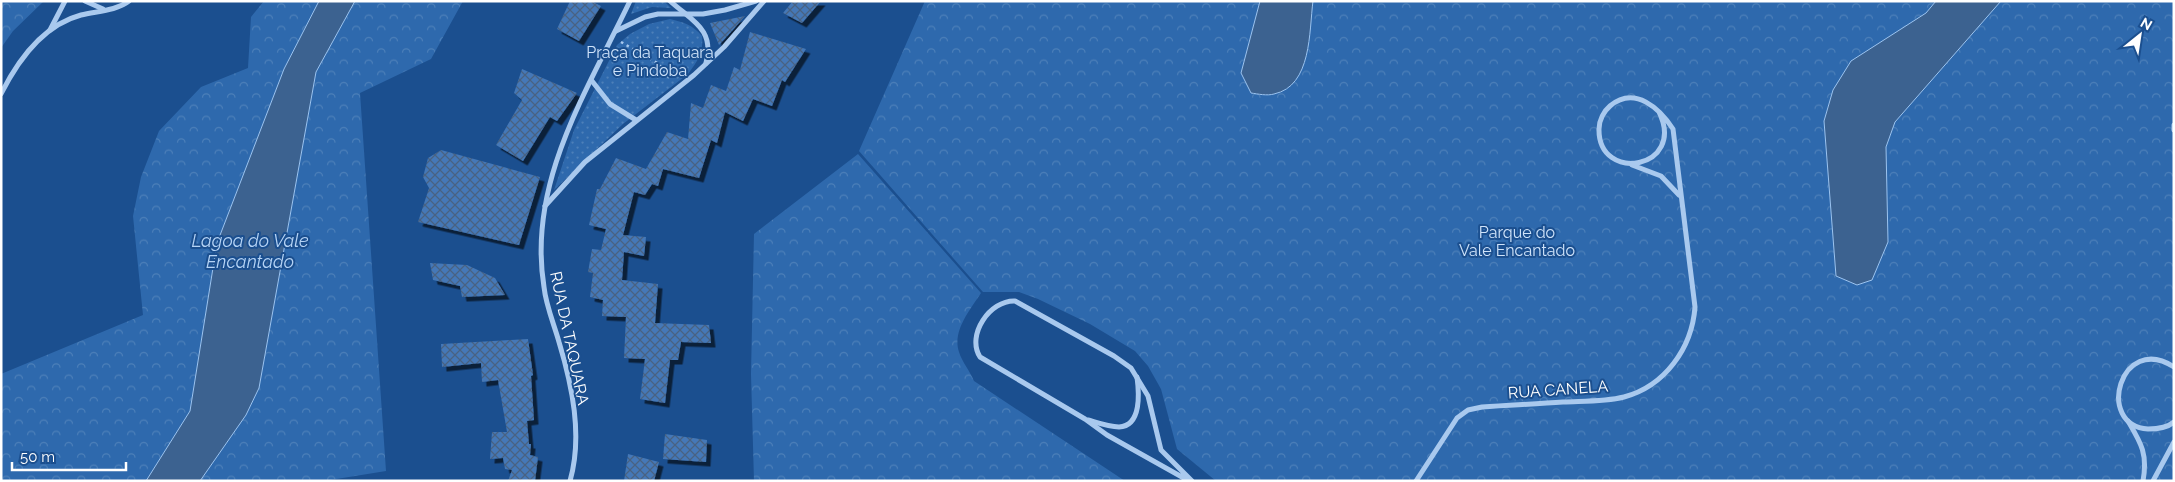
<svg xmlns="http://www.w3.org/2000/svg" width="2175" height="482" font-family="Raleway,sans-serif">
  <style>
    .grass { fill: url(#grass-dots) }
    .forest { fill: url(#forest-crowns) }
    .water { fill: #3c6290; stroke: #9cc4f0 }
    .building { fill: url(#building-cross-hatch); filter: url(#shadow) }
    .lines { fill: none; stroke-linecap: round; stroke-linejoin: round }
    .path { stroke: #a9c9ee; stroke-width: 2.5; stroke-dasharray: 2.5 4; stroke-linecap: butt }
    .street { stroke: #a9c9ee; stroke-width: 5 }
    .labels { text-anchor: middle; stroke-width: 4; stroke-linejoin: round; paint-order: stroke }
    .park-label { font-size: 16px; fill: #cfe3fa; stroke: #1b4f8f }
    .street-label { font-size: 16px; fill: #fff; stroke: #1b4f8f }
    .water-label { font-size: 18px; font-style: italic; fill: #b5d3f5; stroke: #1b4f8f }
  </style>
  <defs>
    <pattern id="grass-dots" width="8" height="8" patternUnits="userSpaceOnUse" patternTransform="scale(1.25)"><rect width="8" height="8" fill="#2e69ad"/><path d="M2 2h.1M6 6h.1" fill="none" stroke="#4d80b9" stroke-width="1.8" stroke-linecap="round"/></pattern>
    <pattern id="forest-crowns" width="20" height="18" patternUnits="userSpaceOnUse" patternTransform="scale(1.25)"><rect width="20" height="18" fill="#2e69ad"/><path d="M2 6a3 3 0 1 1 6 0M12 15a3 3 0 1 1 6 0" fill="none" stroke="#4d80b9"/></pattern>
    <pattern id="building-cross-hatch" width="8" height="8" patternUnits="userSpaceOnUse" patternTransform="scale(1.25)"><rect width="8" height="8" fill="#4478b7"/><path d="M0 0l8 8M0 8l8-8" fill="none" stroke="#486282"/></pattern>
    <filter id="shadow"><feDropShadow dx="4.5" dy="4.5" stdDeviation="0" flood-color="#0009"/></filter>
  </defs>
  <rect width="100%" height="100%" fill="#1b4f8f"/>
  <g class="grass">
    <polygon points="636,1 664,1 671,8 652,7 631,14"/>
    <path d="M670,19C683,22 693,25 702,36C704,52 697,62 688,74L623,124L554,190L574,130L617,45L630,34L649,24Z"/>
  </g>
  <g class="forest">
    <polygon points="1,1 44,1 13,31 1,48"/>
    <polygon points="264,1 319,1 284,69 217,243 190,411 146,481 1,481 1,374 143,315 133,216 141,177 159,131 201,87 248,68 251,17"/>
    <polygon points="355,1 463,1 431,59 360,93 386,471 324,481 200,481 246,415 259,388 316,72"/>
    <path d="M925,1H1260L1241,73L1251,93C1258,94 1267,96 1274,94C1312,86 1308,31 1313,1H1936L1926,13L1833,90L1824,121L1836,276L1888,242L1886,147L1895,121L2001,1H2174V481H1216L1177,449L1161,389L1148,366L1135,351L1090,324L1038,299L1019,292H983L859,151Z"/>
    <path d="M858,154L981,293C970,310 952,331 959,352C962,362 970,371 974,381L1125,481H754L751,374L754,234Z"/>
  </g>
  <g class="water">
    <polygon points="319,1 355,1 316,72 259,388 246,415 200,481 146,481 190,411 217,243 284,69"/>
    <path d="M1260,1H1313C1309,31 1312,86 1274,94C1267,96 1258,94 1251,93L1241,73Z"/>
    <polygon points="1936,1 2001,1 1895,122 1886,147 1888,242 1872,280 1857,285 1836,276 1824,121 1833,90 1851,61 1926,13"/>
  </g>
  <g class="building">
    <polygon points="570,1 591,1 601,6 579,41 557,29"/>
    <polygon points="793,1 821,1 802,23 783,13"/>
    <polygon points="745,16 731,32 719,45 710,23"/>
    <polygon points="750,32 806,49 785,82 782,80 772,106 753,99 743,121 725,112 717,143 711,140 699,178 663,169 658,186 652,184 645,195 634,192 623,235 646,237 644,256 624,252 622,280 658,284 655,323 709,325 711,343 681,342 678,360 670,360 665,403 640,399 645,359 624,358 626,317 602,316 603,300 590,297 593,273 588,272 592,249 601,250 606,229 589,225 597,189 600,189 616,158 646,169 667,132 688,139 691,103 703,108 711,85 726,91 734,67 740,70"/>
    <polygon points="522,69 577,93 557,121 550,117 523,161 496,145 522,100 514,93"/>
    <polygon points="441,150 540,177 519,245 418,222 429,188 423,177 428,158"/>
    <polygon points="430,263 467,265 495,278 505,295 462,297 460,286 433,280"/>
    <polygon points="528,339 533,375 531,376 534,420 527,421 529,444 531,444 530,455 538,457 535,481 508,481 512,470 505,469 503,458 490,459 492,432 507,432 498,380 482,382 481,363 442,367 441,344"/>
    <polygon points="665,434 707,440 706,462 663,459"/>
    <polygon points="628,454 659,462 654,481 624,481"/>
  </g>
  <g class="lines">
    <polyline class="path" points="621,42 659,64 671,80"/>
    <g class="street">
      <polyline points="85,1 103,9"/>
      <path d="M670,1C692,21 715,29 706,63"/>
      <polyline points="50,30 65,1"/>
      <polyline points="616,31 645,17 658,14 703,14 725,10 756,1"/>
      <polyline points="592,81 610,104 636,120"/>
      <path d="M1,94C18,60 43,25 81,15C97,11 116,11 129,1"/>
      <polyline points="2174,125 2174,130"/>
      <polyline points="1632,165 1661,176 1679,195"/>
      <polyline points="545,206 585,162 694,75 724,47 764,1"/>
      <path d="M2174,367C2120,332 2095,426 2148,429C2157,429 2167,428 2174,422"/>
      <path d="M1088,420C1098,423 1109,427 1119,427C1142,426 1139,392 1137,377"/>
      <path d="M2128,421C2141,443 2148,454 2143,481"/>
      <path d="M570,481C583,436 572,385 559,342C554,324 546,306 544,287C527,183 587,91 630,1"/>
      <path d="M1189,481L1107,435L1085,419L980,357C966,335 990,300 1015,301L1114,356L1131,368L1148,396L1161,450L1192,481"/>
      <path d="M1416,481L1457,418L1468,410L1482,407C1509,405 1536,404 1563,402C1583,401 1604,402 1624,397C1665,386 1692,348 1695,307L1673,129C1660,109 1635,85 1610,106C1604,111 1599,120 1599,129C1598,184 1687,169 1659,112"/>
      <polyline points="2153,481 2174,442"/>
    </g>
  </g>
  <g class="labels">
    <g class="park-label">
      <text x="650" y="58">Praça da Taquara<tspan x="650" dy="18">e Pindoba</tspan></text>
      <text x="1517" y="238">Parque do<tspan x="1517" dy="18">Vale Encantado</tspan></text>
    </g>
    <g class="street-label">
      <text transform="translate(570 338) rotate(78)" y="6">RUA DA TAQUARA</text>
      <text transform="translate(1558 389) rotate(-4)" y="6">RUA CANELA</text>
    </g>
    <g class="water-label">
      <text x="250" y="247">Lagoa do Vale<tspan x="250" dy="21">Encantado</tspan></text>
    </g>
  </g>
  <rect width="2175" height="482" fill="none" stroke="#ffffff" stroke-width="5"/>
  <g transform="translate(2140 35) rotate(30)" stroke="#1b4f8f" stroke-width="4" paint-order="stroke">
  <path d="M0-4L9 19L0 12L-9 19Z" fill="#ffffff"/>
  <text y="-8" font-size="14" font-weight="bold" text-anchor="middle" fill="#ffffff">N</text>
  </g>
  <path d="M12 462v8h114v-8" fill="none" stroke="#ffffff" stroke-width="2.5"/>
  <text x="20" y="462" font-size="15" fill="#ffffff" stroke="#1b4f8f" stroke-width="4" paint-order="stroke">50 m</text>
</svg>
